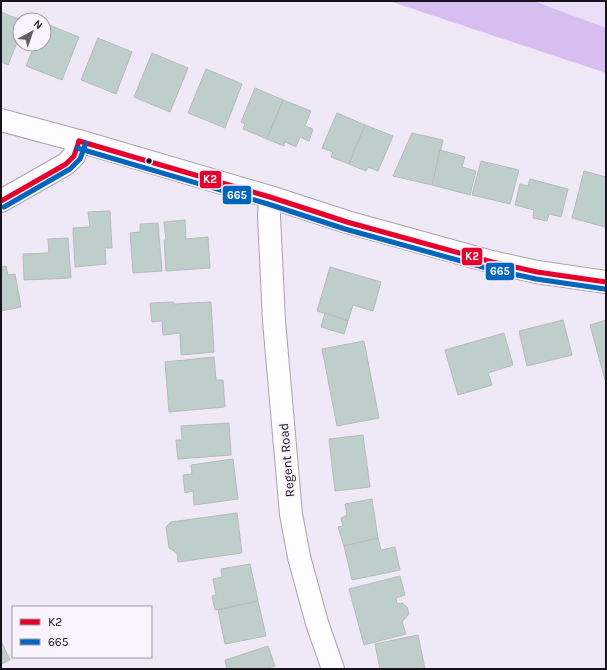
<svg xmlns="http://www.w3.org/2000/svg" width="607" height="670" font-family="Karla,sans-serif">
  <style>
    .built { fill: #eadef6 }
    .forest { fill: #d8bef0 }
    .building { fill: #bdcecb; stroke: #b8babe }
    .lines { fill: none; stroke-linecap: round; stroke-linejoin: round }
    .minor-casing { stroke: #a9a3ad; stroke-width: 24 }
    .minor { stroke: #fdfcfe; stroke-width: 22 }
    .bus-1-casing { stroke: #f8f3fd; stroke-width: 8 }
    .bus-2-casing { stroke: #f8f3fd; stroke-width: 8 }
    .bus-1 { stroke: #e4002b; stroke-width: 5 }
    .bus-2 { stroke: #0065bd; stroke-width: 5 }
    .bus-dot { fill: #17121b; stroke: #f8f3fd; stroke-width: 1.5 }
    .labels { text-anchor: middle; stroke-width: 4; stroke-linejoin: round; paint-order: stroke }
    .street-label { font-size: 13px; fill: #17121b; stroke: #f8f3fd }
    .line-badge { stroke: #f8f3fd; stroke-width: 1.5 }
    .badge-label { font-size: 11px; text-anchor: middle; font-weight: bold; fill: #fff }
  </style>
  <rect width="100%" height="100%" fill="#efe8f6"/>
  <polygon class="built" points="534,1 606,1 606,28 551,7"/>
  <polygon class="forest" points="389,1 534,1 606,28 606,73"/>
  <g class="building">
    <polygon points="1,12 21,20 20,20 20,35 8,65 1,62"/>
    <polygon points="44,23 79,37 62,80 26,66 35,44 44,44"/>
    <polygon points="98,38 132,52 116,94 81,80"/>
    <polygon points="152,53 188,68 170,112 134,97"/>
    <polygon points="206,69 242,84 225,128 188,113"/>
    <polygon points="255,88 283,100 267,139 243,129 245,124 241,122"/>
    <polygon points="283,100 311,111 305,126 313,129 309,141 300,137 296,147 285,142 284,146 267,139"/>
    <polygon points="337,113 365,125 349,164 331,157 333,152 322,148"/>
    <polygon points="365,125 393,136 378,171 368,167 366,171 349,164"/>
    <polygon points="412,133 443,140 432,185 393,176"/>
    <polygon points="440,150 465,157 462,167 476,171 470,195 432,185"/>
    <polygon points="481,161 519,170 510,204 472,195"/>
    <polygon points="584,171 606,177 606,223 605,227 572,218"/>
    <polygon points="530,179 568,189 561,217 549,214 547,221 533,218 534,210 515,205 520,184 528,186"/>
    <polygon points="110,211 112,248 105,248 106,264 75,267 73,228 90,227 88,212"/>
    <polygon points="185,220 186,239 208,237 210,268 166,271 164,240 166,240 164,222"/>
    <polygon points="158,223 162,271 133,273 130,233 140,232 140,224"/>
    <polygon points="68,238 71,278 24,280 23,254 49,253 48,239"/>
    <polygon points="6,266 8,275 15,274 21,307 1,311 1,267"/>
    <polygon points="330,267 381,282 373,311 353,305 348,321 317,311"/>
    <polygon points="173,302 174,304 211,302 214,352 181,355 180,333 163,335 162,321 152,322 150,303"/>
    <polygon points="325,313 348,321 344,334 321,327"/>
    <polygon points="563,320 572,355 527,366 519,331"/>
    <polygon points="606,320 606,380 605,380 590,325"/>
    <polygon points="504,333 513,365 488,373 492,385 458,395 445,350"/>
    <polygon points="364,341 379,418 337,426 322,349"/>
    <polygon points="214,357 216,380 223,380 225,407 169,412 165,362"/>
    <polygon points="229,423 231,455 178,459 176,440 182,440 181,426"/>
    <polygon points="363,435 370,487 335,491 329,439"/>
    <polygon points="233,459 238,499 194,505 193,491 185,493 183,475 192,474 191,465"/>
    <polygon points="372,499 378,538 344,546 338,527 343,526 341,518 347,515 345,504"/>
    <polygon points="237,513 242,553 178,562 177,553 169,548 166,527 171,522"/>
    <polygon points="378,538 381,550 395,547 400,570 352,580 344,546"/>
    <polygon points="250,564 258,601 215,610 212,596 216,595 213,579 222,577 221,569"/>
    <polygon points="400,576 405,595 396,598 397,604 402,603 407,607 409,613 405,619 402,621 406,634 364,645 349,589"/>
    <polygon points="258,601 266,636 225,644 218,610"/>
    <polygon points="418,635 425,669 380,669 375,644"/>
    <polygon points="1,641 10,660 1,664"/>
    <polygon points="268,646 275,666 267,668 268,669 227,669 225,660"/>
  </g>
  <g class="lines">
    <g class="minor-casing">
      <g id="minor">
        <polyline points="1,120 79,141 270,197 347,222 492,262 537,272 606,282"/>
        <polyline points="270,197 269,216 274,321 291,514 299,557 317,623 333,669"/>
        <polyline points="1,201 66,164 74,156 79,141"/>
      </g>
    </g>
    <use href="#minor" class="minor"/>
    <g class="bus-1-casing">
      <g id="bus-1">
        <polyline points="79,141 270,197 347,222 492,262 537,272 606,282"/>
        <polyline points="1,201 66,164 74,156 79,141"/>
      </g>
    </g>
    <g class="bus-2-casing">
      <g id="bus-2">
        <polyline points="77,148 268,204 345,229 490,269 536,279 605,289"/>
        <polyline points="4,207 70,169 80,159 86,143"/>
      </g>
    </g>
    <use href="#bus-1" class="bus-1"/>
    <use href="#bus-2" class="bus-2"/>
  </g>
  <circle class="bus-dot" cx="149" cy="161" r="3.5"/>
  <g class="labels">
    <g class="street-label">
      <text transform="translate(286 460) rotate(-95)" y="5">Regent Road</text>
    </g>
  </g>
  <g class="line-badge">
    <rect x="199" y="170" width="23" height="19" rx="4" fill="#e4002b"/>
    <rect x="222" y="185" width="30" height="20" rx="4" fill="#0065bd"/>
    <rect x="461" y="247" width="22" height="19" rx="4" fill="#e4002b"/>
    <rect x="485" y="262" width="30" height="19" rx="4" fill="#0065bd"/>
  </g>
  <g class="badge-label">
    <text x="210" y="183">K2</text>
    <text x="237" y="199">665</text>
    <text x="472" y="260">K2</text>
    <text x="500" y="275">665</text>
  </g>
  <rect width="607" height="670" fill="none" stroke="#17121b" stroke-width="4"/>
  <rect x="12" y="606" width="140" height="52" fill="#f8f3fd" stroke="#9e99a3"/>
  <rect x="20" y="619" width="20" height="6" fill="#e4002b" stroke="#9e99a3"/>
  <text x="48" y="626" font-size="12" fill="#17121b">K2</text>
  <rect x="20" y="639" width="20" height="6" fill="#0065bd" stroke="#9e99a3"/>
  <text x="48" y="646" font-size="12" fill="#17121b">665</text>
  <g transform="translate(32 32) rotate(40)"><circle r="19" fill="#f8f3fd" stroke="#9e99a3"/>
  <path d="M0-3L7 15L0 10L-7 15Z" fill="#635d68"/>
  <text y="-6" font-size="11" font-weight="bold" text-anchor="middle" fill="#17121b">N</text>
  </g>
</svg>
